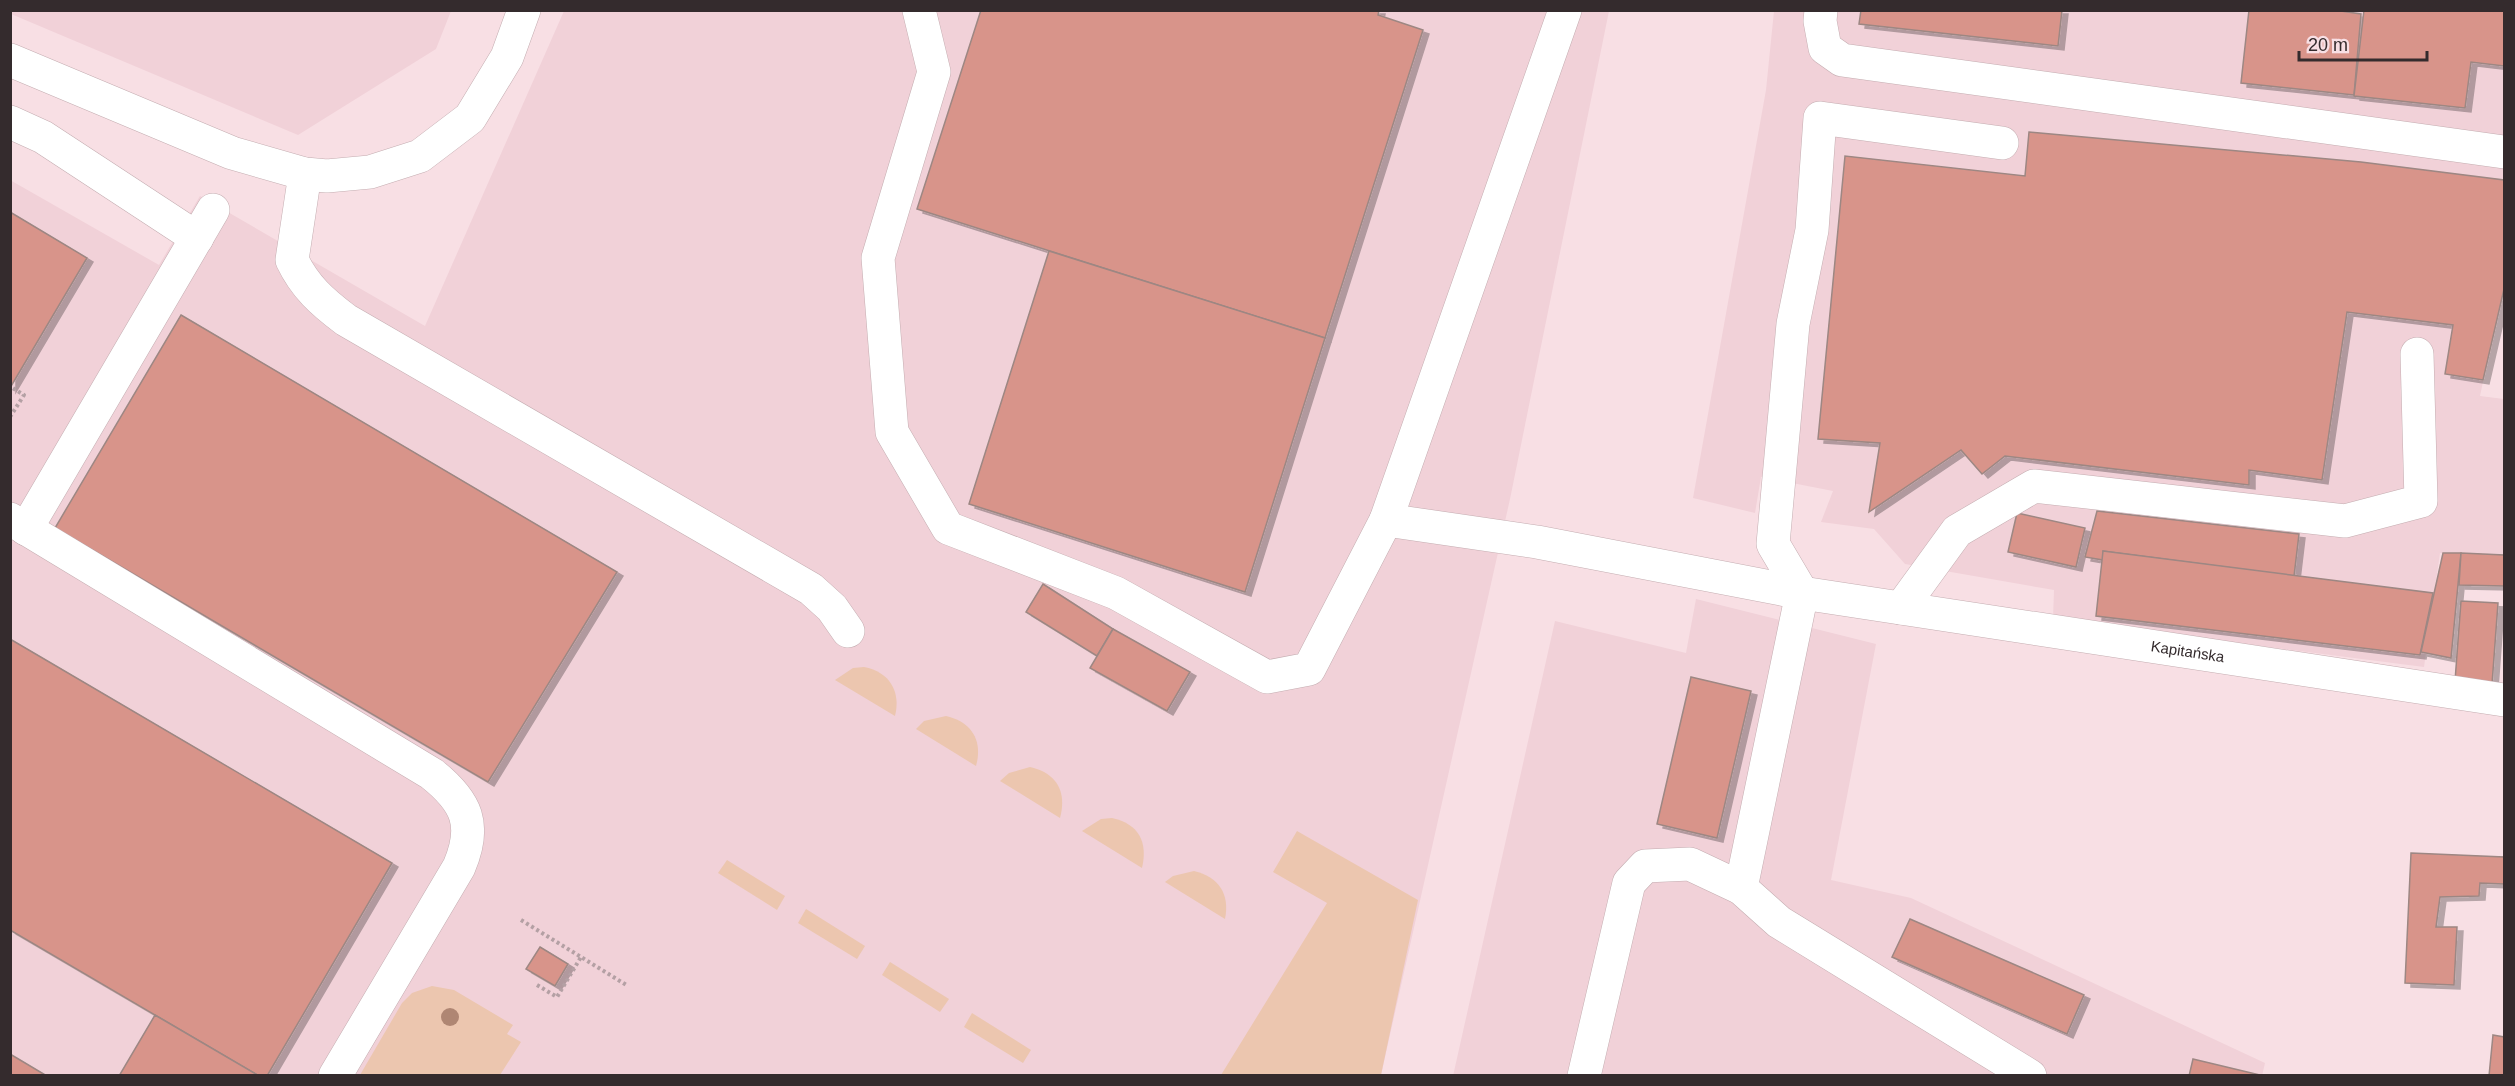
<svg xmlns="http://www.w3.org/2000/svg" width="2515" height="1086" font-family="Arial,sans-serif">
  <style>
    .built { fill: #f1d1d8 }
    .green { fill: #ecc6af }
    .building { fill: #d8948a; stroke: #9d8783; stroke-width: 1.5; filter: url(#shadow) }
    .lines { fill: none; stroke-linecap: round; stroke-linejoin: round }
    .minor-casing { stroke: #c4adb1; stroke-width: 34 }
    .path { stroke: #b4a0a4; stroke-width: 4; stroke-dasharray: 3 3; stroke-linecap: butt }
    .minor { stroke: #fff; stroke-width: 33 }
    .tree { fill: #af8673 }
    .labels { text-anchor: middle; stroke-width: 4.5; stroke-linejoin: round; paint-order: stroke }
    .street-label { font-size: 15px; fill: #342b2d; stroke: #f8dfe4 }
  </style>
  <defs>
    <filter id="shadow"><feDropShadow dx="6" dy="4" stdDeviation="0" flood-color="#0004"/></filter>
  </defs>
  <rect width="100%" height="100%" fill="#f8dfe4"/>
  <g class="built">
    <polygon points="10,11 11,10 451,11 436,49 298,135 11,14"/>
    <polygon points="564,11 1609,11 1510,499 1381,1075 11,1075 10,180 159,265 200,196 425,326"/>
    <polygon points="1774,11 2504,11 2504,281 2480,396 2504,399 2504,557 2440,553 2424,667 2053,619 2054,590 1905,564 1874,529 1821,522 1833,491 1761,477 1755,513 1693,498 1766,90"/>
    <polygon points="1696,599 1876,644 1831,880 1911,898 2265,1063 2262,1076 1453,1076 1555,621 1686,653"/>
  </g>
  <g class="green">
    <path d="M864,667C890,672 901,692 895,716L835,680L853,668Z"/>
    <path d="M946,716C972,722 983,741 976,766L916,729L924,721Z"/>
    <path d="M1030,767C1057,773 1067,792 1060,818L1000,781L1009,773Z"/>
    <path d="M1112,818C1139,824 1148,842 1142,868L1082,831L1101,819Z"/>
    <polygon points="1297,831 1418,900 1381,1075 1221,1075 1327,903 1273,872"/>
    <polygon points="727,860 785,896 777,910 718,873"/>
    <path d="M1194,871C1219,877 1230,894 1225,919L1165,882L1173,876Z"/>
    <polygon points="806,909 865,946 857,959 798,923"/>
    <polygon points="890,962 949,999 940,1012 882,975"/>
    <polygon points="432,986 454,990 513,1025 507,1034 521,1042 500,1075 360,1075 402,1003 412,993"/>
    <polygon points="972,1013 1031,1050 1023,1063 964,1027"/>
  </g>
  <g class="building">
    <polygon points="981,10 1379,10 1378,15 1423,30 1325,338 917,209"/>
    <polygon points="1861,10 2062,10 2058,46 1859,24"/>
    <polygon points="2249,10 2334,10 2361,14 2354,95 2241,83"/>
    <polygon points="2364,10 2504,10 2504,66 2471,62 2465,108 2354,96"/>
    <polygon points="2029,132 2361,162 2504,180 2504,289 2483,380 2445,374 2453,325 2347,312 2322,480 2249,470 2249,485 2005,456 1982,474 1961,450 1869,512 1880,443 1818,439 1845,156 2025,176"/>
    <polygon points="10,212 87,258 10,388"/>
    <polygon points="1049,251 1325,338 1245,592 969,504"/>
    <polygon points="181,315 617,572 488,782 55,528"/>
    <polygon points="2097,511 2299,534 2294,576 2103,551 2103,560 2085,557"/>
    <polygon points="2017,513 2085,528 2076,567 2008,552"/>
    <polygon points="2103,551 2433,593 2420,655 2096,616"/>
    <polygon points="2443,553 2461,553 2451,658 2421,652"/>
    <polygon points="2461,553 2504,555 2504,586 2459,585"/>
    <polygon points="1043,584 1113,629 1097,656 1026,612"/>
    <polygon points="2461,601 2498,603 2492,684 2455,681"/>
    <polygon points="1113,629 1190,672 1167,711 1090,668"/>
    <polygon points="10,639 392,863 267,1076 259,1076 10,930"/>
    <polygon points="1691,677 1751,691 1717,838 1657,824"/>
    <polygon points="2411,853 2504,857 2504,884 2480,883 2479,896 2440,897 2436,927 2457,927 2454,985 2405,983"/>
    <polygon points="1910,919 2084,995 2067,1034 1892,957"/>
    <polygon points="540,947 568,964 555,986 526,969"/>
    <polygon points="155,1015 259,1076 119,1076"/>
    <polygon points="2493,1035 2504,1037 2504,1076 2489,1076"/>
    <polygon points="10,1054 47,1076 10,1076"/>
    <polygon points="2193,1059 2264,1076 2189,1076"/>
  </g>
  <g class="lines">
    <g class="minor-casing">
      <g id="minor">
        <polyline points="919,10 934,72 878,258 892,432 948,528 1116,593 1267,677 1309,669 1386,520"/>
        <path id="s1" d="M1565,10L1386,520L1537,542L1802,593L2504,700"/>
        <polyline points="1821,10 1820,21 1825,48 1842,60 2504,152"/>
        <polyline points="10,60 232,153 305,174 327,176 370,172 420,156 470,118 507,57 524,10"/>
        <polyline points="10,122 43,137 197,238"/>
        <path d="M305,174L292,260C305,287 322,302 346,320L811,589L832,608L848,631"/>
        <path d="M10,519L432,774C467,802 477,825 459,867L335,1076"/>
        <polyline points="26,529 213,210"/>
        <polyline points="1901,608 1957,531 2034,486 2345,521 2421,501 2417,354"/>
        <polyline points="1741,888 1802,593 1773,544 1793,324 1812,230 1820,118 2002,143"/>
        <polyline points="1584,1076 1629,883 1645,866 1690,864 1741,888 1779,922 2030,1076"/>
      </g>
    </g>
    <g class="path">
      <polyline points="10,417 24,395 11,387"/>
      <polyline points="521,920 628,986"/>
      <polyline points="537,985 557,997 581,957"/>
    </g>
    <use href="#minor" class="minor"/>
  </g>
  <circle class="tree" cx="450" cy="1017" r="9"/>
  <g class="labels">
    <g class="street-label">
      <text dy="5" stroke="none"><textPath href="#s1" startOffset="1353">Kapitańska</textPath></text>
    </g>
  </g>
  <rect width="2515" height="1086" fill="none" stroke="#342b2d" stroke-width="24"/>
  <path d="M2299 51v9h128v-9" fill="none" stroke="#342b2d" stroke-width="3"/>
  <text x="2308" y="51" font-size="18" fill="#342b2d" stroke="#f8dfe4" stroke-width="4.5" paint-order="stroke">20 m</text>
</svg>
